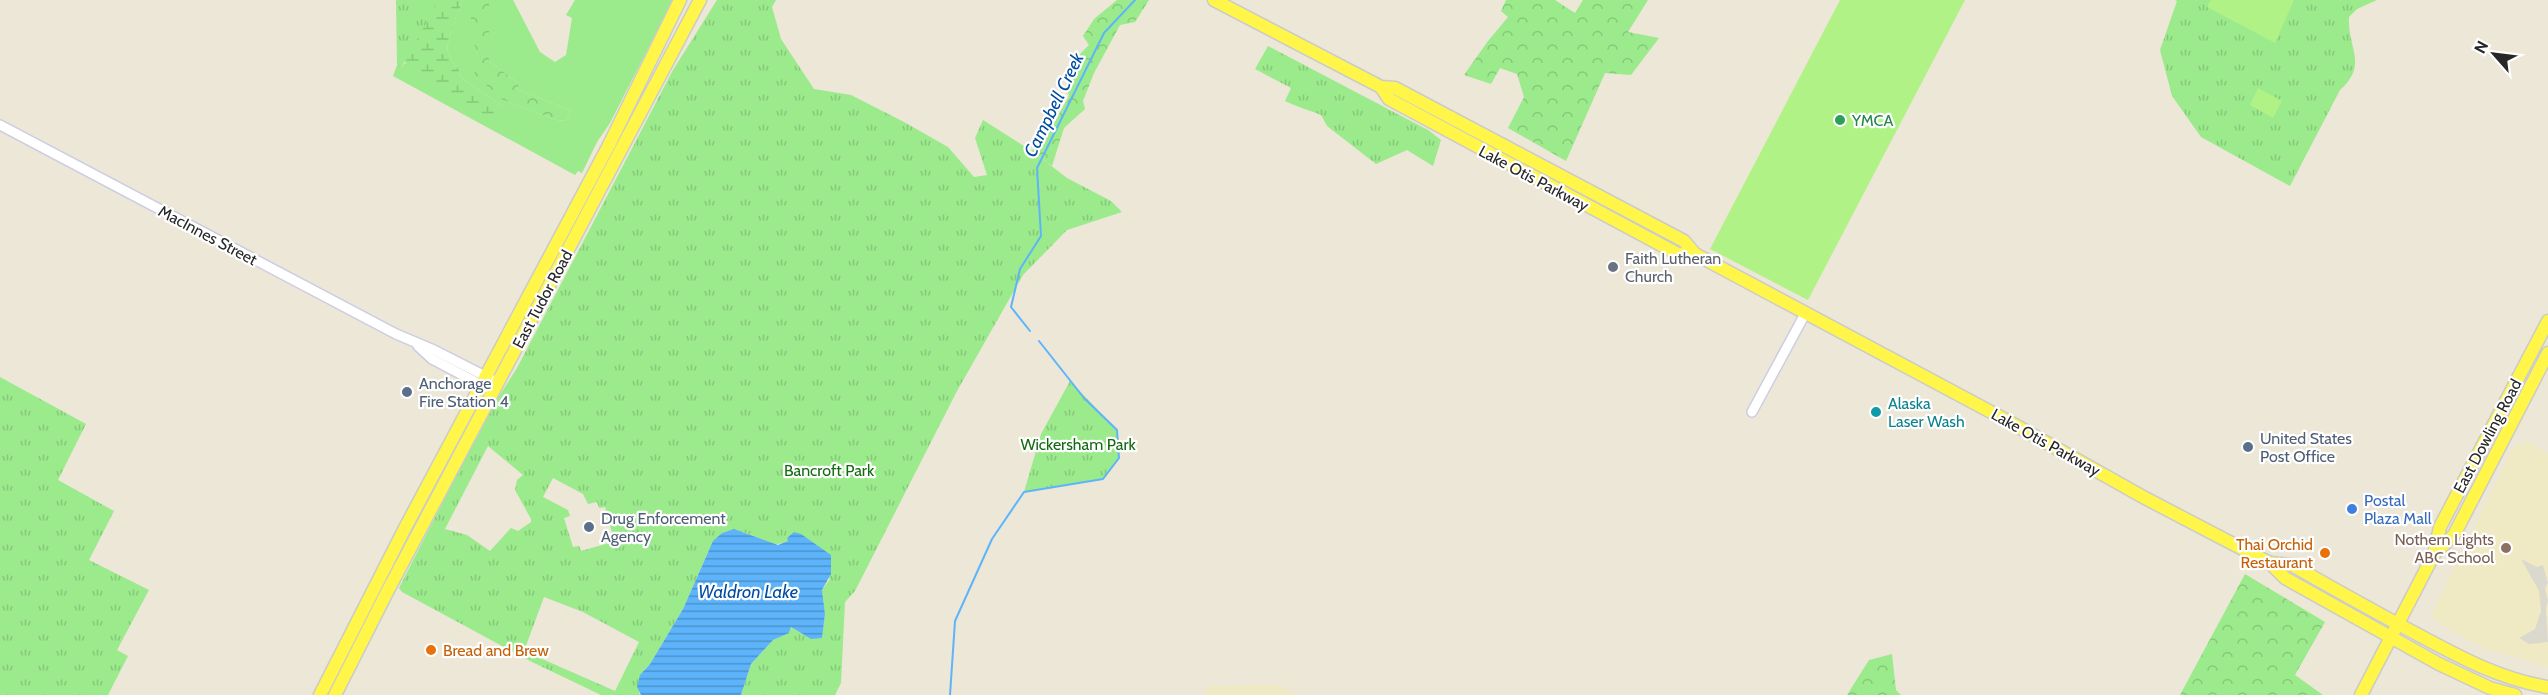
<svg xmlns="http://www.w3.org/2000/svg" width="2548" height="695" font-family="Cabin,sans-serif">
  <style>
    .education { fill: #f0eac4 }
    .grass { fill: #9bea8c }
    .forest { fill: url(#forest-crowns) }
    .wetland { fill: url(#wetland-marsh) }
    .park { fill: url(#park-tufts); fill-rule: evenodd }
    .pitch { fill: #b1f287 }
    .plaza { fill: #dbd9ce }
    .water { fill: url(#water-rules) }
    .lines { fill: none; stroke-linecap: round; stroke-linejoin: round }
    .stream { stroke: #5db4fb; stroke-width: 2 }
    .minor-casing { stroke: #cccce3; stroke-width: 12 }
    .major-casing { stroke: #cbcbcb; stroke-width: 15 }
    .minor { stroke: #fff; stroke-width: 9 }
    .major { stroke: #fff649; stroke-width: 12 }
    .leisure-dot { fill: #2e9e5b; stroke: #fff; stroke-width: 2 }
    .worship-dot { fill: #6b7280; stroke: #fff; stroke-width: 2 }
    .service-dot { fill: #5c6f8a; stroke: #fff; stroke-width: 2 }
    .culture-dot { fill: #0f9aa8; stroke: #fff; stroke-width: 2 }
    .shop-dot { fill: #3f7fe0; stroke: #fff; stroke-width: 2 }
    .education-dot { fill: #8d6e63; stroke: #fff; stroke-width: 2 }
    .food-dot { fill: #e8710a; stroke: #fff; stroke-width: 2 }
    .labels { text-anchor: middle; stroke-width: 4.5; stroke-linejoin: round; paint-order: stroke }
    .leisure-label { font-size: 16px; fill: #27864d; stroke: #fff; text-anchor: start }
    .street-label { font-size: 16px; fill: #272727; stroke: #fff }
    .worship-label { font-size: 16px; fill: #5b616d; stroke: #fff; text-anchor: start }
    .service-label { font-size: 16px; fill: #4e5e75; stroke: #fff; text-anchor: start }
    .culture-label { font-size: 16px; fill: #0d838f; stroke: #fff; text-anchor: start }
    .park-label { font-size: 16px; fill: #136b11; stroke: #fff }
    .shop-label { font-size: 16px; fill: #366cbe; stroke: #fff; text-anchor: start }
    .education-label { font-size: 16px; fill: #785e54; stroke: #fff; text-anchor: end }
    .food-label { font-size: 16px; fill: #c56008; stroke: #fff; text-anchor: end }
    .water-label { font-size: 18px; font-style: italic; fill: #004da3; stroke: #fff }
  </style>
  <defs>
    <pattern id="forest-crowns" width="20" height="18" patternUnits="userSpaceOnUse" patternTransform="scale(1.5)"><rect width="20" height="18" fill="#9bea8c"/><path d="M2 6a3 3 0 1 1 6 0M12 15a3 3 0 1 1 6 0" fill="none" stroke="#86c979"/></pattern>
    <pattern id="wetland-marsh" width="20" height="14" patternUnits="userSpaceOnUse" patternTransform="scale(1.5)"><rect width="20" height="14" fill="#9bea8c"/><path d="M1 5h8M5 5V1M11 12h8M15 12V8" fill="none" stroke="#86c979"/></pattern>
    <pattern id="park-tufts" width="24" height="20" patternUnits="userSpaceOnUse" patternTransform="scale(1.5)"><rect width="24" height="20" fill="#9bea8c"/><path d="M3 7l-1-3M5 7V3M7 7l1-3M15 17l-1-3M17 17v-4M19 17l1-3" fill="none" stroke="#86c979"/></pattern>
    <pattern id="water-rules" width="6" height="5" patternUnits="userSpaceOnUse" patternTransform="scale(1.5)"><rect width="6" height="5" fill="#5db4fb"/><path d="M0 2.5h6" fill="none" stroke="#4d92cb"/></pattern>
  </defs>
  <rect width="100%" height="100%" fill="#ece7d7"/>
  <g class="education">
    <polygon points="2529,441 2548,454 2548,667 2486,649 2450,630 2431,616 2513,447"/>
    <polygon points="1279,685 1299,695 1204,695 1209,686"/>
  </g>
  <path class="grass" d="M463,0H471L473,3L476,52L503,100L556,120L566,121L571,110L516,89L518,83L489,61L488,0H513L540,52L555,62L566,55L572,18L566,15L575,0H673L610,123L597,142L582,173L578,171L575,175L393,76L397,65L401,68L405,63L505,108L461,78C460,66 450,62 448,52C445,41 459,11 463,0Z"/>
  <g class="forest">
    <polygon points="471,0 488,0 489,3 489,61 519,84 516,89 571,110 566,121 556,120 503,100 474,74 480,61 476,52 471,24"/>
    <path d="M1117,0H1149L1135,22L1120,25L1094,73L1083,101L1085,109L1064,128L1052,166L1032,151L1054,123L1069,96C1062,71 1072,62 1089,45L1083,36L1094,19Z"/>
    <polygon points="1506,0 1555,0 1575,13 1583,0 1648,0 1628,32 1659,38 1631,75 1605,73 1566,161 1508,128 1524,97 1517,74 1500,68 1491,84 1464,75 1488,41 1508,17 1501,11"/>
    <polygon points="2245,574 2325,622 2295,675 2323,695 2180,695"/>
    <polygon points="1892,654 1896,690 1901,695 1847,695 1869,660"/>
  </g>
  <path class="wetland" d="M417,0H463C459,11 445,42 448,52C450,62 460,66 461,78L505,108L494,120C465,102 423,82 401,58Z"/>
  <g class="park">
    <polygon points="396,0 439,0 401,68 397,65"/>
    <path d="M717,0H776L772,7L781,39L814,89L851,95L904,122L948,147L974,177L987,175L975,138L983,120L1032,151L1067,178L1111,201L1122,212L1067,230L1023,275L957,391L855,591L845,602L841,683L835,695H741L751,664L773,640L789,633L791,627L804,635L822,638L825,614L822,590L830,579L788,541C765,553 752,524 722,533L708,552L683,609L650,664L644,670L639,693L641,695H601L532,662L402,592L399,588L487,415L517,368L673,70ZM488,446L523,475L517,480L515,490L531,519V522L518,531L511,528L490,551L467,535L445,529ZM553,478L583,494L588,504L597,502L599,508L605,507L613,536L608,538L609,543L581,551L579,546L573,547L564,518L570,516L568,510L543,497ZM544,597L583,612L639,642L615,691L524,651Z"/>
    <path d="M2175,0H2377L2357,9L2349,17C2347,48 2369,64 2340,90L2290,186L2201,137L2172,96L2160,50L2177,1Z"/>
    <path d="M1268,46L1428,130L1441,140L1433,166L1407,150L1376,164L1327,126L1321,115C1309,110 1297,107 1285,101L1291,88L1255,69Z"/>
    <polygon points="0,377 86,424 58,480 114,511 89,560 149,590 117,650 128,656 108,695 0,695"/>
    <polygon points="1070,381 1117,430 1119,458 1103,479 1024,492 1041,434"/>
  </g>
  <g class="pitch">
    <polygon points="1840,0 1965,0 1808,300 1710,249"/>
    <polygon points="2211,0 2294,0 2275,43 2207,7"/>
    <polygon points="2258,88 2282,101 2273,118 2250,105"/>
  </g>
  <polygon class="plaza" points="2521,559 2537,567 2543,565 2548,583 2545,588 2548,601 2546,608 2548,642 2529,644 2519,638 2535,629 2541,611 2539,591"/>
  <polygon class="water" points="734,529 778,545 788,541 787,538 794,532 801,534 831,555 831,574 822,590 825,614 822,638 811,639 791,627 789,633 773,640 751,664 741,695 641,695 637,687 640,675 650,664 683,609 713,541 722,533"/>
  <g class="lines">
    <g class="stream">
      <polyline points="1030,331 1011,307 1020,269 1041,236 1037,168 1104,33 1135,0"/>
      <polyline points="950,695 955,621 992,539 1024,492 1103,479 1119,458 1117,430 1084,398 1039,341"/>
    </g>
    <g class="minor-casing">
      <g id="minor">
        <polyline points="0,125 396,334 434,350 491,379"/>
        <polyline points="418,346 432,359 493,391"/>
        <polyline points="1752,412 1805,314"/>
      </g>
    </g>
    <g class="major-casing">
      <g id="major">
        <path d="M1214,0L1381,87L1395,88L1684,241L1695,254L2006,420L2145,498L2258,557L2270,563L2292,565C2327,585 2361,604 2396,623C2446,649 2492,678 2548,687"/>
        <polyline points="1381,87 1389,99 1678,254 1695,254"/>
        <polyline points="2434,554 2454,535 2548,353"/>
        <polyline points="2270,563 2285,578 2439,664 2490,688 2515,695"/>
        <polyline points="320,695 405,528 609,145 680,0"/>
        <polyline points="335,695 386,594 700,0"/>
        <polyline points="2361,695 2434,554 2440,527 2548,321"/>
      </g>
    </g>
    <use href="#minor" class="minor"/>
    <use href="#major" class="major"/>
  </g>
  <circle class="leisure-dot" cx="1840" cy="120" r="6"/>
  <circle class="worship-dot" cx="1613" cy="267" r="6"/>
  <g class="service-dot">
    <circle cx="407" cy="392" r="6"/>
    <circle cx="2248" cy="447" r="6"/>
    <circle cx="589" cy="527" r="6"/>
  </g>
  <circle class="culture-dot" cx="1876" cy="412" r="6"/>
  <circle class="shop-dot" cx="2352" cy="509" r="6"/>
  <circle class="education-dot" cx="2506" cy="548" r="6"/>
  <g class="food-dot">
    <circle cx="2325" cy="553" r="6"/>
    <circle cx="431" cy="650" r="6"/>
  </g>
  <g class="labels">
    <g class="leisure-label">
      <text x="1852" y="126">YMCA</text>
    </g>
    <g class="street-label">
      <text transform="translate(1534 178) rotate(28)" y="6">Lake Otis Parkway</text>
      <text transform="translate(208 235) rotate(28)" y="6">MacInnes Street</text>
      <text transform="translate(542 299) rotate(-62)" y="6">East Tudor Road</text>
      <text transform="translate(2487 436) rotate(-62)" y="6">East Dowling Road</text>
      <text transform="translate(2046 442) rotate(29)" y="6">Lake Otis Parkway</text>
    </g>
    <g class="worship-label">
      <text x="1625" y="264">Faith Lutheran<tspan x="1625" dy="18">Church</tspan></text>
    </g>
    <g class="service-label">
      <text x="419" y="389">Anchorage<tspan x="419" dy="18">Fire Station 4</tspan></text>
      <text x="2260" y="444">United States<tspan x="2260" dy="18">Post Office</tspan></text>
      <text x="601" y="524">Drug Enforcement<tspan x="601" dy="18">Agency</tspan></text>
    </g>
    <g class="culture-label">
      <text x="1888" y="409">Alaska<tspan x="1888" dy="18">Laser Wash</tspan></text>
    </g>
    <g class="park-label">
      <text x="1078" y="450">Wickersham Park</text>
      <text x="829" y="476">Bancroft Park</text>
    </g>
    <g class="shop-label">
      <text x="2364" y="506">Postal<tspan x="2364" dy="18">Plaza Mall</tspan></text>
    </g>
    <g class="education-label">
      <text x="2494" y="545">Nothern Lights<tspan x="2494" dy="18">ABC School</tspan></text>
    </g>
    <g class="food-label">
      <text x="2313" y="550">Thai Orchid<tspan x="2313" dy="18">Restaurant</tspan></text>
      <text x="443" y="656" text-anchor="start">Bread and Brew</text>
    </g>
    <g class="water-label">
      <text transform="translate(1054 105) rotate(-64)" y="6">Campbell Creek</text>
      <text x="748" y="598">Waldron Lake</text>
    </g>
  </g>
  <g transform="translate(2494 54) rotate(298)" stroke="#ffffff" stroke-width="4.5" paint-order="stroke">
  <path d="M0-4.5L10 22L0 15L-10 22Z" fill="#272727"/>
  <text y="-9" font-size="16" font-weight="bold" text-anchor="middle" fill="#272727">N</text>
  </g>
</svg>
